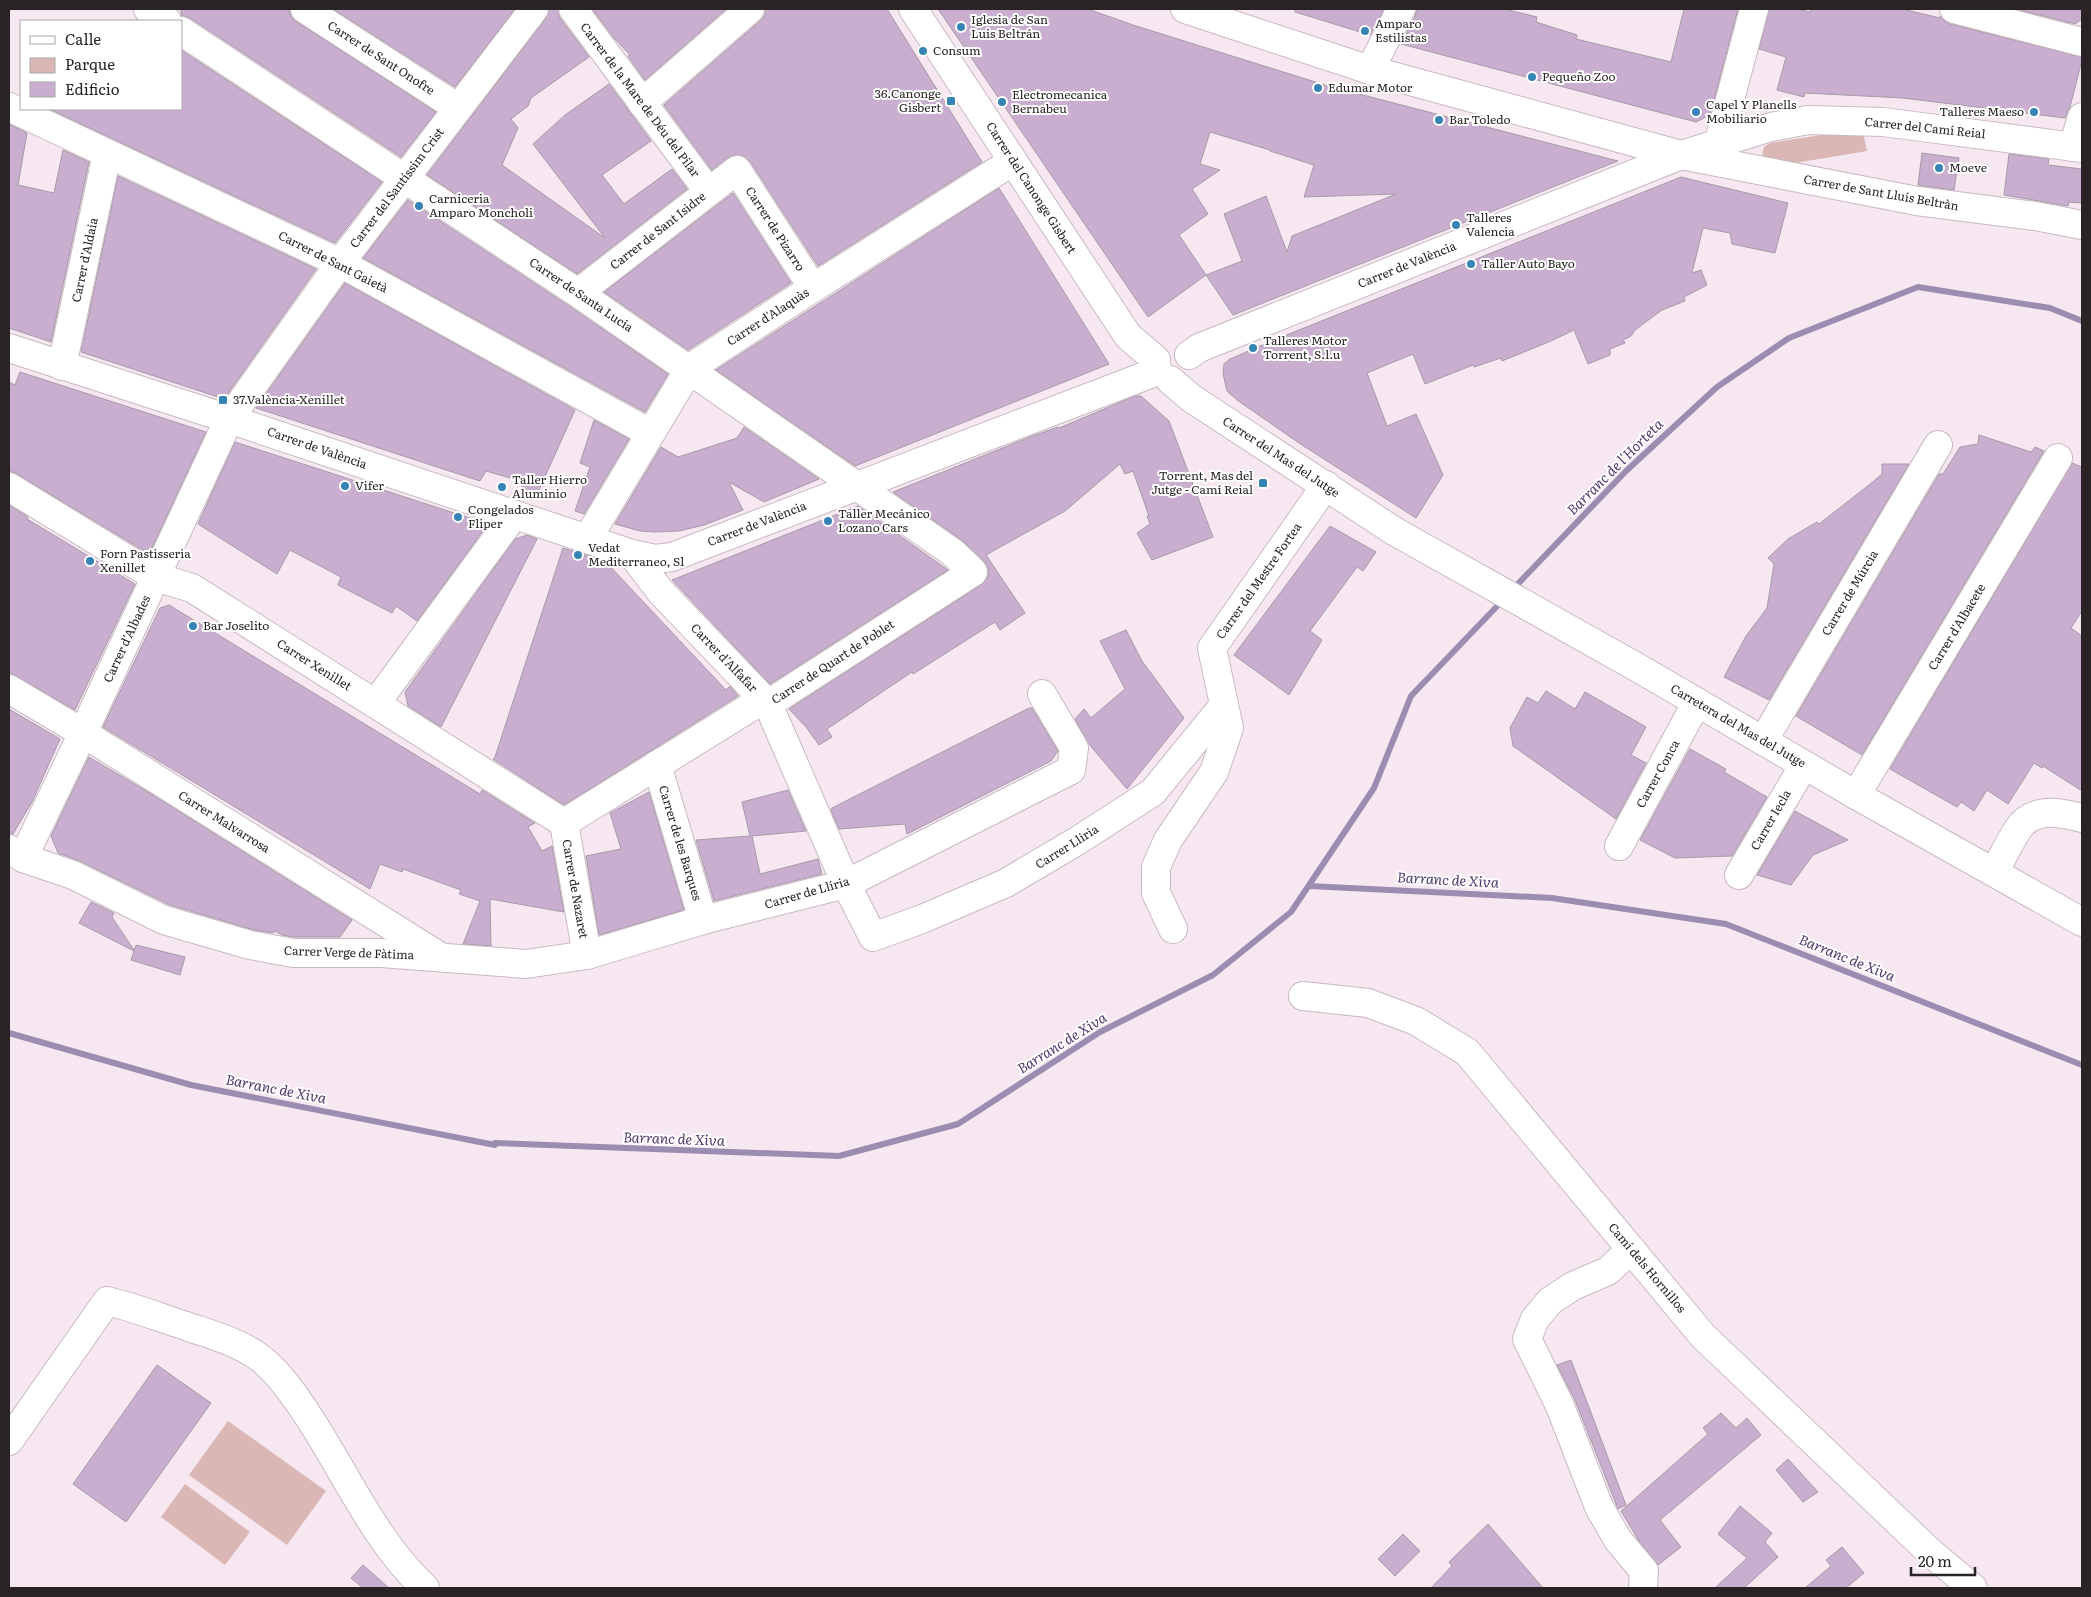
<svg xmlns="http://www.w3.org/2000/svg" width="2091" height="1597" font-family="Literata,serif">
  <style>
    .green { fill: #dab6b5 }
    .lines { fill: none; stroke-linecap: round; stroke-linejoin: round }
    .stream { stroke: #9a8db1; stroke-width: 6 }
    .building { fill: #c9aecf; stroke: #a59ba7 }
    .minor-casing { stroke: #c8b9c2; stroke-width: 30 }
    .minor { stroke: #fff; stroke-width: 28 }
    .poi-dot { fill: #3683b5; stroke: #fff; stroke-width: 2 }
    .labels { text-anchor: middle; stroke-width: 4; stroke-linejoin: round; paint-order: stroke }
    .poi-label { font-size: 12px; fill: #292326; stroke: #fff; text-anchor: start }
    .street-label { font-size: 12px; fill: #292326; stroke: #fff }
    .water-label { font-size: 14px; font-style: italic; fill: #4d3a6b; stroke: #fff }
  </style>
  <rect width="100%" height="100%" fill="#f7e7f1"/>
  <g class="green">
    <polygon points="1863,133 1867,151 1789,164 1766,161 1762,154 1764,147 1770,143 1821,135"/>
    <polygon points="228,1421 326,1491 287,1545 189,1475"/>
    <polygon points="185,1484 250,1532 225,1565 161,1517"/>
  </g>
  <g class="lines">
    <g class="stream">
      <polyline points="1513,589 1626,471 1717,387 1789,338 1918,287 2050,308 2082,321"/>
      <polyline points="1309,886 1552,898 1726,924 2082,1065"/>
      <polyline points="9,1033 191,1085 495,1145 495,1143 839,1156 958,1124 1100,1032 1213,975 1291,912 1374,788 1411,696 1503,600"/>
    </g>
  </g>
  <g class="building">
    <polygon points="181,9 289,9 291,17 297,22 436,112 401,157 190,18 181,15"/>
    <polygon points="333,9 515,9 455,87"/>
    <polygon points="549,9 558,9 560,18 589,57 531,98 528,106 511,119 518,128 502,165 605,238 533,144 565,115 609,84 651,141 602,175 624,204 672,169 687,189 577,274 427,175 546,18"/>
    <polygon points="592,9 726,9 645,80 628,56 630,55 615,39"/>
    <polygon points="765,9 887,9 982,162 818,266 750,161 743,156 735,155 727,158 712,170 664,105 760,21 765,15"/>
    <polygon points="938,9 1088,9 1133,25 1328,86 1618,161 1233,315 1206,275 1242,261 1224,214 1266,196 1287,252 1292,236 1396,194 1304,197 1314,165 1270,151 1270,150 1210,132 1200,164 1220,170 1192,189 1208,214 1179,235 1206,275 1148,317"/>
    <polygon points="1295,9 1384,9 1370,35 1295,12"/>
    <polygon points="1417,9 1504,9 1537,17 1536,22 1577,35 1576,39 1671,62 1684,9 1738,9 1710,115 1696,122 1401,44 1415,16"/>
    <polygon points="1769,9 1797,9 1810,12 1811,9 1902,9 1940,18 1940,16 1943,20 1950,24 2082,57 2082,60 2070,107 2065,118 1903,98 1805,93 1804,97 1777,90 1786,57 1759,49"/>
    <polygon points="2016,9 2082,9 2082,19 2075,24"/>
    <polygon points="181,50 382,182 335,243 49,109 181,109"/>
    <polygon points="9,124 27,133 18,185 54,193 63,150 89,162 51,342 9,328"/>
    <polygon points="1922,153 1959,158 1954,190 1918,185"/>
    <polygon points="2009,154 2049,159 2048,165 2082,169 2082,203 2069,202 2068,206 2004,195"/>
    <polygon points="118,176 316,269 224,399 81,352"/>
    <polygon points="1681,177 1788,203 1775,253 1732,244 1730,233 1703,228 1692,273 1701,270 1707,285 1684,297 1685,301 1662,310 1635,330 1631,336 1623,340 1625,343 1610,349 1610,355 1588,364 1574,330 1551,341 1502,361 1501,358 1474,367 1473,365 1425,384 1413,354 1367,373 1387,426 1416,414 1443,475 1416,518 1299,443 1237,400 1227,391 1223,374 1224,364 1230,359 1274,340"/>
    <polygon points="999,188 1109,364 855,466 716,370"/>
    <polygon points="733,193 791,283 688,350 604,292"/>
    <polygon points="408,200 569,306 668,374 645,412 363,258"/>
    <polygon points="345,283 575,410 535,499 519,493 524,482 486,471 480,481 256,408"/>
    <polygon points="20,372 206,432 149,554 17,474 9,471 9,382 15,385"/>
    <polygon points="1135,396 1141,396 1169,421 1213,537 1152,560 1137,533 1150,524 1147,516 1149,516 1133,471 1125,474 1120,464 1065,511 986,555 1025,613 1000,630 995,622 913,674 912,672 827,729 832,737 819,745 806,727 789,709 981,585 988,577 988,568 984,561 963,541 893,492 1030,437 1058,427 1059,428"/>
    <polygon points="594,420 629,439 584,514 575,511 590,467 580,463"/>
    <polygon points="744,427 819,479 764,502 729,482 743,510 704,525 679,531 655,532 640,531 615,524 661,447 678,457 737,438"/>
    <polygon points="1979,435 2031,452 2035,447 2044,451 1862,755 1796,716 1939,474 1943,474 1960,447 1978,444"/>
    <polygon points="235,442 479,521 483,531 417,621 396,606 392,613 338,585 341,577 290,550 277,574 198,524"/>
    <polygon points="2072,463 2082,467 2082,611 2071,628 2082,636 2082,791 2043,766 2042,768 2034,763 2008,804 1987,790 1974,811 1961,802 1957,807 1890,769"/>
    <polygon points="1882,464 1909,464 1769,700 1724,677 1746,636 1767,608 1774,564 1768,558 1788,539 1817,522 1819,524 1869,485 1882,474"/>
    <polygon points="9,505 28,517 27,519 135,584 75,710 9,672"/>
    <polygon points="858,506 948,570 770,684 672,580"/>
    <polygon points="1330,526 1376,552 1363,571 1357,567 1310,631 1322,640 1289,695 1234,655"/>
    <polygon points="527,535 537,539 441,727 408,706 405,692 515,539"/>
    <polygon points="563,548 605,561 726,690 730,686 738,696 564,805 493,759 495,757"/>
    <polygon points="169,605 480,794 482,790 535,823 528,827 542,851 552,846 564,912 490,899 491,946 463,944 480,901 459,894 461,890 403,869 402,872 380,864 370,889 103,727 160,608"/>
    <polygon points="1126,630 1142,661 1184,718 1127,789 1088,743 1075,719 1084,709 1091,718 1125,689 1100,641"/>
    <polygon points="1546,691 1575,709 1585,692 1646,727 1631,755 1646,763 1616,819 1513,746 1510,728 1527,697 1538,703"/>
    <polygon points="1029,708 1032,708 1058,751 1051,761 907,834 905,824 839,829 831,810 832,808"/>
    <polygon points="9,709 60,739 32,802 13,834 9,834"/>
    <polygon points="1690,749 1726,769 1724,772 1767,797 1732,856 1675,858 1640,840"/>
    <polygon points="89,757 148,792 352,920 340,937 294,937 282,935 275,931 273,933 254,930 170,905 80,861 58,853 51,836"/>
    <polygon points="788,790 806,831 752,836 760,874 818,859 822,874 714,901 696,840 750,836 742,802"/>
    <polygon points="649,792 684,910 599,935 586,856 621,849 610,813"/>
    <polygon points="1795,811 1848,840 1813,855 1791,885 1757,875"/>
    <polygon points="91,902 114,913 112,917 134,950 136,945 185,957 180,975 131,960 134,951 79,923"/>
    <polygon points="1571,1360 1626,1505 1618,1509 1575,1400 1557,1365"/>
    <polygon points="157,1365 211,1403 126,1522 73,1484"/>
    <polygon points="1721,1413 1736,1428 1747,1418 1761,1435 1660,1520 1681,1547 1658,1565 1639,1541 1621,1511 1708,1434 1703,1428"/>
    <polygon points="1788,1459 1818,1492 1803,1502 1776,1470"/>
    <polygon points="1740,1506 1772,1533 1765,1542 1778,1557 1744,1588 1715,1588 1747,1558 1718,1534"/>
    <polygon points="1488,1524 1543,1588 1431,1588 1452,1566 1449,1562"/>
    <polygon points="1403,1534 1420,1551 1395,1576 1378,1559"/>
    <polygon points="1842,1547 1864,1573 1846,1588 1805,1588 1831,1566 1826,1560"/>
    <polygon points="363,1565 389,1588 363,1588 351,1578"/>
  </g>
  <g class="lines">
    <g class="minor-casing">
      <g id="minor">
        <polyline points="148,9 167,21"/>
        <polyline points="305,9 458,108"/>
        <polyline points="573,9 708,191"/>
        <polyline points="913,9 1128,336 1156,360"/>
        <polyline points="1185,9 1370,70 1681,155 1917,201 2035,216 2082,225"/>
        <polyline points="1954,9 2082,42"/>
        <polyline points="181,31 578,293 952,552 973,572 768,704 754,705 564,823"/>
        <polyline points="1370,70 1401,9"/>
        <polyline points="642,103 750,9"/>
        <polyline points="9,107 340,263 650,433"/>
        <polyline points="1718,145 1754,9"/>
        <polyline points="2073,147 2082,117"/>
        <polyline points="578,293 737,170 813,288"/>
        <polyline points="9,348 229,419 632,554 655,559 672,557 1158,371"/>
        <polyline points="1189,355 1199,348 1681,155 1771,127 1808,120 1883,122 2082,148"/>
        <polyline points="62,366 107,154"/>
        <polyline points="1170,380 1191,398 1394,531 1640,669 1856,795 2082,922"/>
        <polyline points="9,487 156,577 192,588 564,823"/>
        <polyline points="588,538 690,368 813,288 1013,161"/>
        <polyline points="632,554 660,591 768,704 846,884 873,937 922,919 1006,883 1077,841 1153,792 1224,705"/>
        <polyline points="9,689 83,733 439,956"/>
        <polyline points="376,703 514,515"/>
        <polyline points="1763,741 1938,445"/>
        <polyline points="657,765 703,920"/>
        <polyline points="1856,795 2058,458"/>
        <polyline points="564,823 587,955"/>
        <polyline points="1619,846 1697,702"/>
        <polyline points="9,849 23,858 73,875 164,920 250,945 293,953 381,953 526,964 587,955 703,920 846,884 1071,770 1074,748 1042,694"/>
        <polyline points="23,858 83,733 229,419 340,263 534,9"/>
        <path d="M1994,872C2001,861 2014,832 2022,824C2038,807 2063,813 2082,818"/>
        <polyline points="1739,875 1804,765"/>
        <polyline points="1173,929 1156,893 1156,867 1168,840 1214,772 1229,728 1212,648 1326,485"/>
        <polyline points="1303,996 1368,1003 1416,1021 1467,1052 1703,1336 1931,1553 1973,1588"/>
        <polyline points="1631,1249 1608,1271 1573,1286 1550,1301 1535,1319 1527,1339 1560,1406 1599,1507 1618,1540 1644,1571 1643,1588"/>
        <path d="M9,1441L107,1301C133,1307 158,1317 183,1325C209,1334 233,1340 256,1355C278,1370 298,1400 312,1422C348,1478 376,1542 425,1588"/>
      </g>
    </g>
    <use href="#minor" class="minor"/>
  </g>
  <g class="poi-dot">
    <circle cx="961" cy="27" r="5"/>
    <circle cx="1365" cy="31" r="5"/>
    <circle cx="923" cy="51" r="5"/>
    <circle cx="1532" cy="77" r="5"/>
    <circle cx="1318" cy="88" r="5"/>
    <rect x="946" y="96" width="10" height="10" rx="2.5"/>
    <circle cx="1002" cy="102" r="5"/>
    <circle cx="1696" cy="112" r="5"/>
    <circle cx="2034" cy="112" r="5"/>
    <circle cx="1439" cy="120" r="5"/>
    <circle cx="1939" cy="168" r="5"/>
    <circle cx="419" cy="206" r="5"/>
    <circle cx="1456" cy="225" r="5"/>
    <circle cx="1471" cy="264" r="5"/>
    <circle cx="1253" cy="348" r="5"/>
    <rect x="218" y="395" width="10" height="10" rx="2.5"/>
    <rect x="1258" y="478" width="10" height="10" rx="2.5"/>
    <circle cx="345" cy="486" r="5"/>
    <circle cx="502" cy="487" r="5"/>
    <circle cx="458" cy="517" r="5"/>
    <circle cx="828" cy="521" r="5"/>
    <circle cx="578" cy="555" r="5"/>
    <circle cx="90" cy="561" r="5"/>
    <circle cx="193" cy="626" r="5"/>
  </g>
  <g class="labels">
    <g class="poi-label">
      <text x="971" y="24">Iglesia de San<tspan x="971" dy="14">Luis Beltrán</tspan></text>
      <text x="1375" y="28">Amparo<tspan x="1375" dy="14">Estilistas</tspan></text>
      <text x="933" y="55">Consum</text>
      <text x="1542" y="81">Pequeño Zoo</text>
      <text x="1328" y="92">Edumar Motor</text>
      <text x="941" y="98" text-anchor="end">36.Canonge<tspan x="941" dy="14">Gisbert</tspan></text>
      <text x="1012" y="99">Electromecanica<tspan x="1012" dy="14">Bernabeu</tspan></text>
      <text x="1706" y="109">Capel Y Planells<tspan x="1706" dy="14">Mobiliario</tspan></text>
      <text x="2024" y="116" text-anchor="end">Talleres Maeso</text>
      <text x="1449" y="124">Bar Toledo</text>
      <text x="1949" y="172">Moeve</text>
      <text x="429" y="203">Carniceria<tspan x="429" dy="14">Amparo Moncholi</tspan></text>
      <text x="1466" y="222">Talleres<tspan x="1466" dy="14">Valencia</tspan></text>
      <text x="1481" y="268">Taller Auto Bayo</text>
      <text x="1263" y="345">Talleres Motor<tspan x="1263" dy="14">Torrent, S.l.u</tspan></text>
      <text x="233" y="404">37.València-Xenillet</text>
      <text x="1253" y="480" text-anchor="end">Torrent, Mas del<tspan x="1253" dy="14">Jutge - Camí Reial</tspan></text>
      <text x="512" y="484">Taller Hierro<tspan x="512" dy="14">Aluminio</tspan></text>
      <text x="355" y="490">Vifer</text>
      <text x="468" y="514">Congelados<tspan x="468" dy="14">Fliper</tspan></text>
      <text x="838" y="518">Taller Mecánico<tspan x="838" dy="14">Lozano Cars</tspan></text>
      <text x="588" y="552">Vedat<tspan x="588" dy="14">Mediterraneo, Sl</tspan></text>
      <text x="100" y="558">Forn Pastisseria<tspan x="100" dy="14">Xenillet</tspan></text>
      <text x="203" y="630">Bar Joselito</text>
    </g>
    <g class="street-label">
      <text transform="translate(381 58) rotate(33)" y="4">Carrer de Sant Onofre</text>
      <text transform="translate(640 100) rotate(53)" y="4">Carrer de la Mare de Déu del Pilar</text>
      <text transform="translate(1925 128) rotate(6)" y="4">Carrer del Camí Reial</text>
      <text transform="translate(397 188) rotate(-53)" y="4">Carrer del Santíssim Crist</text>
      <text transform="translate(1031 188) rotate(57)" y="4">Carrer del Canonge Gisbert</text>
      <text transform="translate(1881 193) rotate(10)" y="4">Carrer de Sant Lluís Beltràn</text>
      <text transform="translate(775 229) rotate(57)" y="4">Carrer de Pizarro</text>
      <text transform="translate(658 231) rotate(-38)" y="4">Carrer de Sant Isidre</text>
      <text transform="translate(85 260) rotate(-78)" y="4">Carrer d'Aldaia</text>
      <text transform="translate(333 262) rotate(27)" y="4">Carrer de Sant Gaietà</text>
      <text transform="translate(1407 265) rotate(-22)" y="4">Carrer de València</text>
      <text transform="translate(581 295) rotate(34)" y="4">Carrer de Santa Lucia</text>
      <text transform="translate(768 317) rotate(-33)" y="4">Carrer d'Alaquàs</text>
      <text transform="translate(317 448) rotate(19)" y="4">Carrer de València</text>
      <text transform="translate(1281 457) rotate(33)" y="4">Carrer del Mas del Jutge</text>
      <text transform="translate(757 524) rotate(-21)" y="4">Carrer de València</text>
      <text transform="translate(1259 581) rotate(-55)" y="4">Carrer del Mestre Fortea</text>
      <text transform="translate(1850 593) rotate(-59)" y="4">Carrer de Múrcia</text>
      <text transform="translate(1957 627) rotate(-59)" y="4">Carrer d'Albacete</text>
      <text transform="translate(127 639) rotate(-65)" y="4">Carrer d'Albades</text>
      <text transform="translate(724 658) rotate(46)" y="4">Carrer d'Alfafar</text>
      <text transform="translate(833 662) rotate(-33)" y="4">Carrer de Quart de Poblet</text>
      <text transform="translate(314 665) rotate(32)" y="4">Carrer Xenillet</text>
      <text transform="translate(1738 726) rotate(30)" y="4">Carretera del Mas del Jutge</text>
      <text transform="translate(1658 774) rotate(-61)" y="4">Carrer Conca</text>
      <text transform="translate(1771 820) rotate(-60)" y="4">Carrer Iecla</text>
      <text transform="translate(224 822) rotate(32)" y="4">Carrer Malvarrosa</text>
      <text transform="translate(680 843) rotate(73)" y="4">Carrer de les Barques</text>
      <text transform="translate(1067 847) rotate(-32)" y="4">Carrer Lliria</text>
      <text transform="translate(575 889) rotate(80)" y="4">Carrer de Nazaret</text>
      <text transform="translate(807 893) rotate(-16)" y="4">Carrer de Llíria</text>
      <text transform="translate(349 953) rotate(2)" y="4">Carrer Verge de Fàtima</text>
      <text transform="translate(1647 1268) rotate(50)" y="4">Camí dels Hornillos</text>
    </g>
    <g class="water-label">
      <text transform="translate(1615 467) rotate(-45)" y="5">Barranc de l'Horteta</text>
      <text transform="translate(1448 880) rotate(3)" y="5">Barranc de Xiva</text>
      <text transform="translate(1847 958) rotate(22)" y="5">Barranc de Xiva</text>
      <text transform="translate(1062 1043) rotate(-32)" y="5">Barranc de Xiva</text>
      <text transform="translate(276 1089) rotate(11)" y="5">Barranc de Xiva</text>
      <text transform="translate(674 1139) rotate(2)" y="5">Barranc de Xiva</text>
    </g>
  </g>
  <rect width="2091" height="1597" fill="none" stroke="#292326" stroke-width="20"/>
  <rect x="20" y="20" width="162" height="90" fill="#ffffff" stroke="#a9a7a8"/>
  <rect x="30" y="36" width="25" height="8" fill="#ffffff" stroke="#a9a7a8"/>
  <text x="65" y="45" font-size="15" fill="#292326">Calle</text>
  <rect x="30" y="58" width="25" height="15" fill="#dab6b5" stroke="#a9a7a8"/>
  <text x="65" y="70" font-size="15" fill="#292326">Parque</text>
  <rect x="30" y="82" width="25" height="15" fill="#c9aecf" stroke="#a9a7a8"/>
  <text x="65" y="95" font-size="15" fill="#292326">Edificio</text>
  <path d="M1911 1567v8h64v-8" fill="none" stroke="#292326" stroke-width="2.5"/>
  <text x="1918" y="1567" font-size="15" fill="#292326" stroke="#ffffff" stroke-width="4" paint-order="stroke">20 m</text>
</svg>
